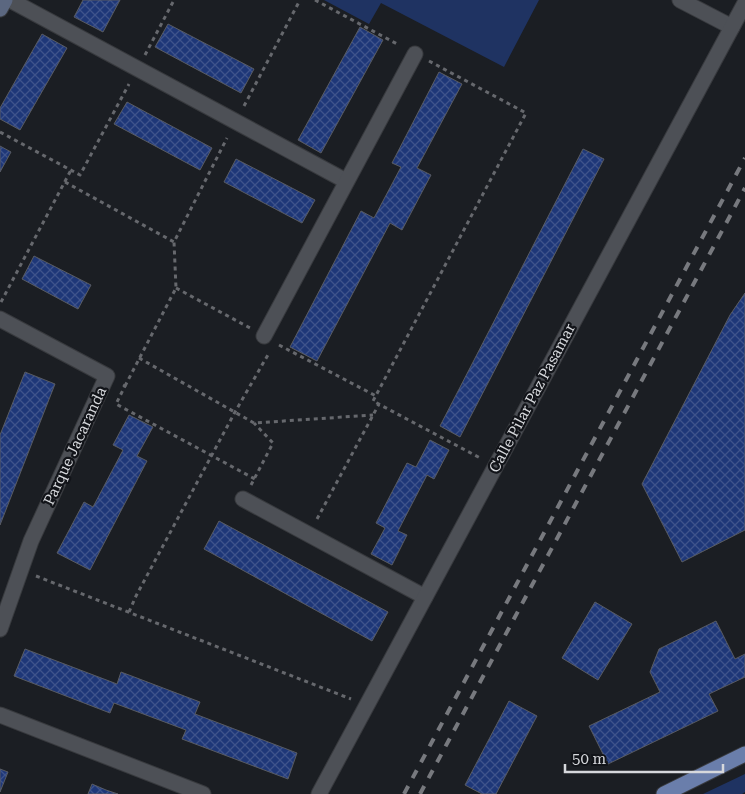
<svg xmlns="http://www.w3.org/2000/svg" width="745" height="794" font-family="'Roboto Serif',serif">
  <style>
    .garden { fill: #1f3362 }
    .building { fill: url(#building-cross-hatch); stroke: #585b62 }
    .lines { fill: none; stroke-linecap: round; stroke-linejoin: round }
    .street-casing { stroke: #383a3e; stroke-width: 17 }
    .secondary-casing { stroke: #383a3e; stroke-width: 17 }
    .primary-casing { stroke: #383a3e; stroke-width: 17 }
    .path { stroke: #66686d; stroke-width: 3; stroke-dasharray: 4 4; stroke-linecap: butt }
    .street { stroke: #4d5056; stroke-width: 15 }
    .secondary { stroke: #5b6780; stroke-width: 15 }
    .primary { stroke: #6a7eab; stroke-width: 15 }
    .rail { stroke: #77797e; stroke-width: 4; stroke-dasharray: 9 9; stroke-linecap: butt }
    .labels { text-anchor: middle; stroke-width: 4.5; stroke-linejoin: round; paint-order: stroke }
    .street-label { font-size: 15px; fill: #d6d8dc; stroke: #121419 }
  </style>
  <defs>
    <pattern id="building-cross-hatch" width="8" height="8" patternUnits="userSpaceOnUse" patternTransform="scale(1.25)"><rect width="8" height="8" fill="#1e3778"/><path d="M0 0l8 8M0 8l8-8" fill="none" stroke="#3e538b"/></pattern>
  </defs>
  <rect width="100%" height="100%" fill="#1b1e23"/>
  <g class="garden">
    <polygon points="324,0 539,0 504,67 381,3 369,24"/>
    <polygon points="745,774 745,792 742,794 703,794"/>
  </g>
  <g class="building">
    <polygon points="83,0 120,0 103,32 74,17"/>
    <polygon points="168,24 254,69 241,93 155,47"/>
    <polygon points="360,27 383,40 321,153 298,140"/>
    <polygon points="42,34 67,48 20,130 0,119 0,108"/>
    <polygon points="439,72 462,84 417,168 431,175 402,230 390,223 317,361 290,347 361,211 374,218 401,167 392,163"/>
    <polygon points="127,102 212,148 200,170 114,124"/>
    <polygon points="0,146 11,152 0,172"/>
    <polygon points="583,149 604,159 460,437 440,426"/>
    <polygon points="236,159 315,200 302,223 224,182"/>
    <polygon points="34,256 91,285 78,309 22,279"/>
    <polygon points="745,293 745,530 682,562 642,484 730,315"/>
    <polygon points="25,372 55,384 0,525 0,435"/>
    <polygon points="129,415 153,427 137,456 147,461 90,570 57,553 84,502 93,507 123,450 113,445"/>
    <polygon points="430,440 449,450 434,479 427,475 398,531 407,535 392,565 371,554 385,528 376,523 407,463 416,467"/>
    <polygon points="219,521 388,612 372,641 204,549"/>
    <polygon points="595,602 632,624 598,680 562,658"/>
    <polygon points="716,621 735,659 745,654 745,677 709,694 718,711 608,764 589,726 660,692 650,672 659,649"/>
    <polygon points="25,649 117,684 121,672 200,702 195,714 297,753 288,779 182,739 186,730 114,703 110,713 14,676"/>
    <polygon points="509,701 537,716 496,794 482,794 465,785"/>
    <polygon points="0,769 8,772 0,792"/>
    <polygon points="92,784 106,790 118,794 88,794"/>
  </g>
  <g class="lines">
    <g class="street-casing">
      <g id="street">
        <polyline points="10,0 346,181"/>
        <polyline points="680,0 732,27"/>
        <polyline points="0,319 107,376 31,541 0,629"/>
        <polyline points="264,336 415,54"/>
        <polyline points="243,499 425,597"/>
        <polyline points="0,715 203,794"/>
        <polyline points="319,794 745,3"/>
      </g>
    </g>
    <g class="secondary-casing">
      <polyline id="secondary" points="0,9 5,0"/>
    </g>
    <g class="primary-casing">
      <polyline id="primary" points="664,794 745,754"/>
    </g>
    <g class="path">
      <polyline points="315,0 399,45"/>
      <polyline points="145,55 174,0"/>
      <polyline points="429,61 526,113 373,401 482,459"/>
      <polyline points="244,106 300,0"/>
      <polyline points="0,132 80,175 129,84"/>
      <polyline points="65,182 174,242 227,138"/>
      <polyline points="176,288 250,328"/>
      <polyline points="1,302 71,170"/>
      <polyline points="279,345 376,396"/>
      <polyline points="139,358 254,423 373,415"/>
      <polyline points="123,385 125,386 116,404 255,479"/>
      <polyline points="125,386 176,288 174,242"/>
      <polyline points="251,485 273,443 254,423"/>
      <polyline points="317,519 379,404"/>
      <polyline points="36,576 351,699"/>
      <polyline points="129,612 136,596 235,412 269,353"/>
    </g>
    <use href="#street" class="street"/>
    <use href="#secondary" class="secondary"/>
    <use href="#primary" class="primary"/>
    <g class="rail">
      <polyline points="404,794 745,158"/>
      <polyline points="420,794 745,188"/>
    </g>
  </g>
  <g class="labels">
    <g class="street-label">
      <text transform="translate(532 398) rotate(-62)" y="5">Calle Pilar Paz Pasamar</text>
      <text transform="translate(75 446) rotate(-65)" y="5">Parque Jacaranda</text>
    </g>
  </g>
  <path d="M565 764v8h158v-8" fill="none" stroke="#d6d8dc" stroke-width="2.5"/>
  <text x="572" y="764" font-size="15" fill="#d6d8dc" stroke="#121419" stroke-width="4" paint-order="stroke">50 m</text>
</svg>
